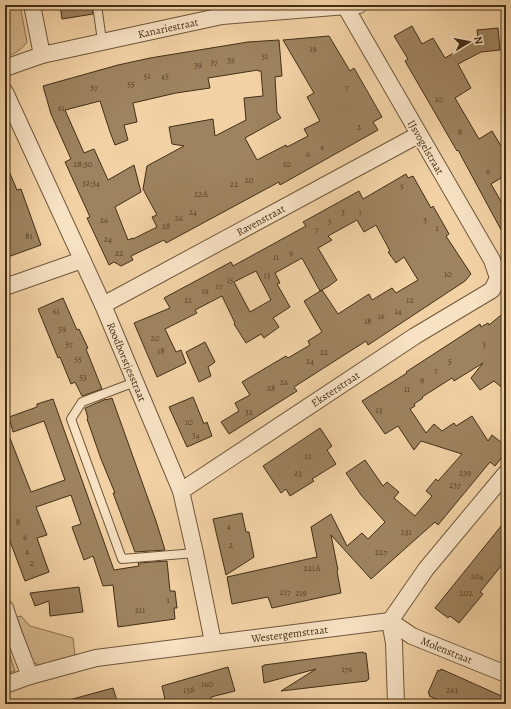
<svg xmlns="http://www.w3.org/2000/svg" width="511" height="709" font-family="Alegreya,serif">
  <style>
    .green { fill: #d4b68d; stroke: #8c7252 }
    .building { fill: #9e8360; stroke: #432e16; fill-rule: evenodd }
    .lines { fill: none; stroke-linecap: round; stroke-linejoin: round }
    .lane-casing { stroke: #6f573a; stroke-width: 10 }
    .street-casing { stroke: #6f573a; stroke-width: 18 }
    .lane { stroke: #f7e2c4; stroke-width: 8 }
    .street { stroke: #f7e2c4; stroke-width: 16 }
    .labels { text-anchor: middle; stroke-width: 4; stroke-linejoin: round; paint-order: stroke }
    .number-label { font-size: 9px; fill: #5a4328 }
    .street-label { font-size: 11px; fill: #432e16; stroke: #f7e2c4 }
  </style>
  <rect width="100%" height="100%" fill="#f2d2a5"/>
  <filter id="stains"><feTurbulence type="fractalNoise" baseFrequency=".005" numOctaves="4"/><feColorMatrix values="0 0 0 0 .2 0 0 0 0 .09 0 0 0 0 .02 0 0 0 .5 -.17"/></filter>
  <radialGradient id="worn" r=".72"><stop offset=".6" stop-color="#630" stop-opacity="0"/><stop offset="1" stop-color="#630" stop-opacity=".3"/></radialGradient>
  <g class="green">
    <path d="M5,5H20L27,42C21,50 15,54 5,57Z"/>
    <polygon points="21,616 30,626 73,638 75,656 40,666 33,662 17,617"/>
    <polygon points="5,644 6,644 15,671 5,674"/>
  </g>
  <g class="building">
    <polygon points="60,5 92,5 93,14 62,19"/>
    <polygon points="412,26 422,44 433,38 445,58 478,39 477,30 498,28 500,50 481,52 458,64 471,88 455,98 479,139 492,131 506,154 506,175 491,184 506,210 506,239 458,150 457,151 405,61 408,59 394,36"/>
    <path d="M329,36L350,71L354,68L382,117L373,122L378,130L280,185L279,182L166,243L164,240L131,256L133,260L121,266L114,262L109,265L87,218L90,217L65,162L71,159L51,114L43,86L118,65L150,58L248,42L279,40L282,76L275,77L277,112L281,118L245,138L257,160L286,145L287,147L308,136L304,129L320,121L307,97L314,93L283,40ZM258,70V71H261L263,96L244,98L246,120L215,136L213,119L169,127L172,144L184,146L147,166L143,189L157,215L152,217L157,227L133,239V238L128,240L115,207L141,192L134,165L108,180L94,149L84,153L65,110L100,101L110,132L115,145L128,140L124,125L137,122L133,103L176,93L210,88L208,78Z"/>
    <polygon points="5,162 17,190 21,189 41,245 5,258"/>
    <path d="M406,174L408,178L413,176L431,208L433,206L449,234L446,236L471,274L465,281L368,345L366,341L294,387L297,391L229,434L221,422L239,411L235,403L250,395L242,382L286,356L288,358L310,345L308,341L322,332L304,301L322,290L338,314L369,294L372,300L392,288L396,293L418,280L404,257L396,263L388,252L390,251L376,225L364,232L357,220L328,236L332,240L318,248L337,280L329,286L320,291L302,258L275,273L280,283L277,284L290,307L273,318L279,327L264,338L261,334L246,343L234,324L235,323L222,296L195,310L197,313L165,329L176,352L181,350L186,363L157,377L134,323L170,308L164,298L231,262L233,266L306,226L303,222L359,191L363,199ZM256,271L271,300L250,312L234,282Z"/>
    <polygon points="63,298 77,330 79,329 88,348 86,349 102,389 82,396 75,382 71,384 60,357 58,358 38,309"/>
    <polygon points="506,311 506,391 494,381 480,390 471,378 483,363 454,381 452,378 422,397 423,398 414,404 415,406 410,409 426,433 434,424 442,431 454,423 456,426 472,416 488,441 492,435 506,446 506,452 495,466 490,462 438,525 435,522 371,579 331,535 338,570 337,571 341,593 272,608 268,597 232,604 227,577 317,557 311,527 331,514 347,546 362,533 368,539 385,522 361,495 346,473 365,460 383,486 387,482 399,492 394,498 415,516 432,496 426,491 436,479 438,481 462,454 421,441 414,450 398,426 385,434 362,401 407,373 406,372 480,324 481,327 488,323 489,325"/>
    <polygon points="205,342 215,362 208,367 211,376 199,382 186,352"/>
    <polygon points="193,397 204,424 207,422 212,436 187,447 169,407"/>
    <polygon points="112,398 156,521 165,550 135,552 113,493 115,493 101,459 87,419 88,418 85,408 106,399 106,400"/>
    <polygon points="53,399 114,570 139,566 138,563 167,561 170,591 175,591 177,608 174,608 175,619 118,627 113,585 103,586 93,556 84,560 72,527 81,524 71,495 36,507 47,535 37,538 49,572 25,581 5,528 5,429 6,428 31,492 65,480 44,421 13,432 9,417 37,407 37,404"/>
    <polygon points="320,428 332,446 327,450 336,464 312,479 314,481 290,496 286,489 281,493 263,466"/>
    <polygon points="242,513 246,532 249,532 254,557 226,575 213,519"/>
    <polygon points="506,520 506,560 480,592 483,594 459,623 450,616 448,618 435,608"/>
    <polygon points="79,587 83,612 66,614 50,616 49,601 35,606 30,593"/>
    <polygon points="363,652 363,653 366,653 369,679 367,680 367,681 281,691 316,669 264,683 262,666 264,666 264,665"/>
    <polygon points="228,667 235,691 211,697 213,704 166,704 162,686"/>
    <polygon points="441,669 506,698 506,704 448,704 429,696 430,694 428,693 438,670 440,671"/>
    <polygon points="113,688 118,704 70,704 69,700"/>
  </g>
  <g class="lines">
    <g class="lane-casing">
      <g id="lane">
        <polyline points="97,5 102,41"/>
        <polyline points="135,382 82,402 71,419 122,559 195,553"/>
      </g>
    </g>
    <g class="street-casing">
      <g id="street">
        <polyline points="32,5 42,55"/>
        <path id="s1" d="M5,68L42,55L222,16L359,5"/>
        <path id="s2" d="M5,92L103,305L181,491L195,553L213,642"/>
        <polyline points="5,287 82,260"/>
        <path id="s3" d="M103,305L418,135"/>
        <path id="s4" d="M181,491L415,336L492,290L498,278L492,260L345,6"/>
        <polyline points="5,608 13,632 30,676"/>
        <polyline points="390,621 426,569 506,473"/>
        <path id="s5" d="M390,621L412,636L506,674"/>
        <polyline points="390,621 394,643 396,704"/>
        <path id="s6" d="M5,685L30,676L96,658L390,621"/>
      </g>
    </g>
    <use href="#lane" class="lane"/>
    <use href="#street" class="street"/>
  </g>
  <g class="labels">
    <g class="number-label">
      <text x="313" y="52">19</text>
      <text x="265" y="59">31</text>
      <text x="231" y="63">35</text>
      <text x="214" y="65">37</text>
      <text x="198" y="68">39</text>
      <text x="147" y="79">51</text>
      <text x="165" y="79">45</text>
      <text x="131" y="87">55</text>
      <text x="94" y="90">57</text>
      <text x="347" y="90">7</text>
      <text x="439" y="102">10</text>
      <text x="61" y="111">61</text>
      <text x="359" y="130">2</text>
      <text x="460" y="135">8</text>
      <text x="322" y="149">4</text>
      <text x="308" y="157">6</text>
      <text x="83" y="167">28;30</text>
      <text x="287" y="167">10</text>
      <text x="488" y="174">6</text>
      <text x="249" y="183">20</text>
      <text x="91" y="186">32;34</text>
      <text x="234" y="187">22</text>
      <text x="402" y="189">5</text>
      <text x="201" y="197">22A</text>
      <text x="193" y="215">24</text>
      <text x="343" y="215">3</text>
      <text x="360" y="215">1</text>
      <text x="179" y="221">26</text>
      <text x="104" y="223">26</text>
      <text x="425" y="223">3</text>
      <text x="330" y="224">5</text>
      <text x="166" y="229">28</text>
      <text x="437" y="231">1</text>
      <text x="317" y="232">7</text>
      <text x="29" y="239">81</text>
      <text x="108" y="242">24</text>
      <text x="119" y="256">22</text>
      <text x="291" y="256">9</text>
      <text x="276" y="260">11</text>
      <text x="448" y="277">10</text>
      <text x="267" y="278">13</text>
      <text x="230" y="283">15</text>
      <text x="219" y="289">17</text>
      <text x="205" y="294">19</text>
      <text x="188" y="303">21</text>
      <text x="410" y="303">12</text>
      <text x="56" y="314">61</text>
      <text x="398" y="314">14</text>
      <text x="381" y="319">16</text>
      <text x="368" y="324">18</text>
      <text x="62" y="332">59</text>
      <text x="155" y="341">20</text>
      <text x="69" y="347">57</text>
      <text x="484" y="347">3</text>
      <text x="161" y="354">18</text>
      <text x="324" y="355">22</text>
      <text x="78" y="362">55</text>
      <text x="310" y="364">24</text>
      <text x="450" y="364">5</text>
      <text x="436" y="373">7</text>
      <text x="83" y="380">53</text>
      <text x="422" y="383">9</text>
      <text x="284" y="385">26</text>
      <text x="271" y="391">28</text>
      <text x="407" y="392">11</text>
      <text x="379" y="413">13</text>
      <text x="249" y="415">32</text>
      <text x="189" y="425">10</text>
      <text x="196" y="438">34</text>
      <text x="308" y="459">21</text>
      <text x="298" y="476">23</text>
      <text x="465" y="476">239</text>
      <text x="455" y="488">237</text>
      <text x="18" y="525">8</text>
      <text x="229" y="529">4</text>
      <text x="406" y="535">231</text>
      <text x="25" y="540">6</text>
      <text x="231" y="548">2</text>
      <text x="27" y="554">4</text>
      <text x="381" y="555">227</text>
      <text x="32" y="566">2</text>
      <text x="312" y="571">221A</text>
      <text x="477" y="579">204</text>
      <text x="285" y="595">217</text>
      <text x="301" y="596">219</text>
      <text x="466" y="596">202</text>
      <text x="168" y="603">1</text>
      <text x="140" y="613">211</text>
      <text x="347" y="672">176</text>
      <text x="207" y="687">160</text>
      <text x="189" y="693">158</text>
      <text x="452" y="693">261</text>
    </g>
    <g class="street-label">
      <text dy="4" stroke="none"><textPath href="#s1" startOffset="168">Kanariestraat</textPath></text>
      <text transform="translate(426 147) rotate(60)" y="4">IJsvogelstraat</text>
      <text dy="4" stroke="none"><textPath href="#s3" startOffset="179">Ravenstraat</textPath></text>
      <text dy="4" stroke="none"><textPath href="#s2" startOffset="296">Roodborstjesstraat</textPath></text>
      <text dy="4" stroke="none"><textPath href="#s4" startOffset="185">Eksterstraat</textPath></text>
      <text dy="4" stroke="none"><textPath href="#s6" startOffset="290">Westergemstraat</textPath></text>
      <text dy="4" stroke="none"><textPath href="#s5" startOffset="64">Molenstraat</textPath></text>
    </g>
  </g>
  <rect width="511" height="709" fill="none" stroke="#f2d2a5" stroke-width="20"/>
  <rect x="6" y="6" width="499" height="697" fill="none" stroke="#432e16" stroke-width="2"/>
  <rect x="10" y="10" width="491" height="689" fill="none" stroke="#432e16"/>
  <g transform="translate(469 42) rotate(80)" stroke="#f7e2c4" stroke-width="3" paint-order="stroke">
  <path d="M0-3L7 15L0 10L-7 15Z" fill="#432e16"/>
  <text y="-6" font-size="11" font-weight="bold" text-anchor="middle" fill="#432e16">N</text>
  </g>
  <rect width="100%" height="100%" filter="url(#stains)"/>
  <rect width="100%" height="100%" fill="url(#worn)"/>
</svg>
